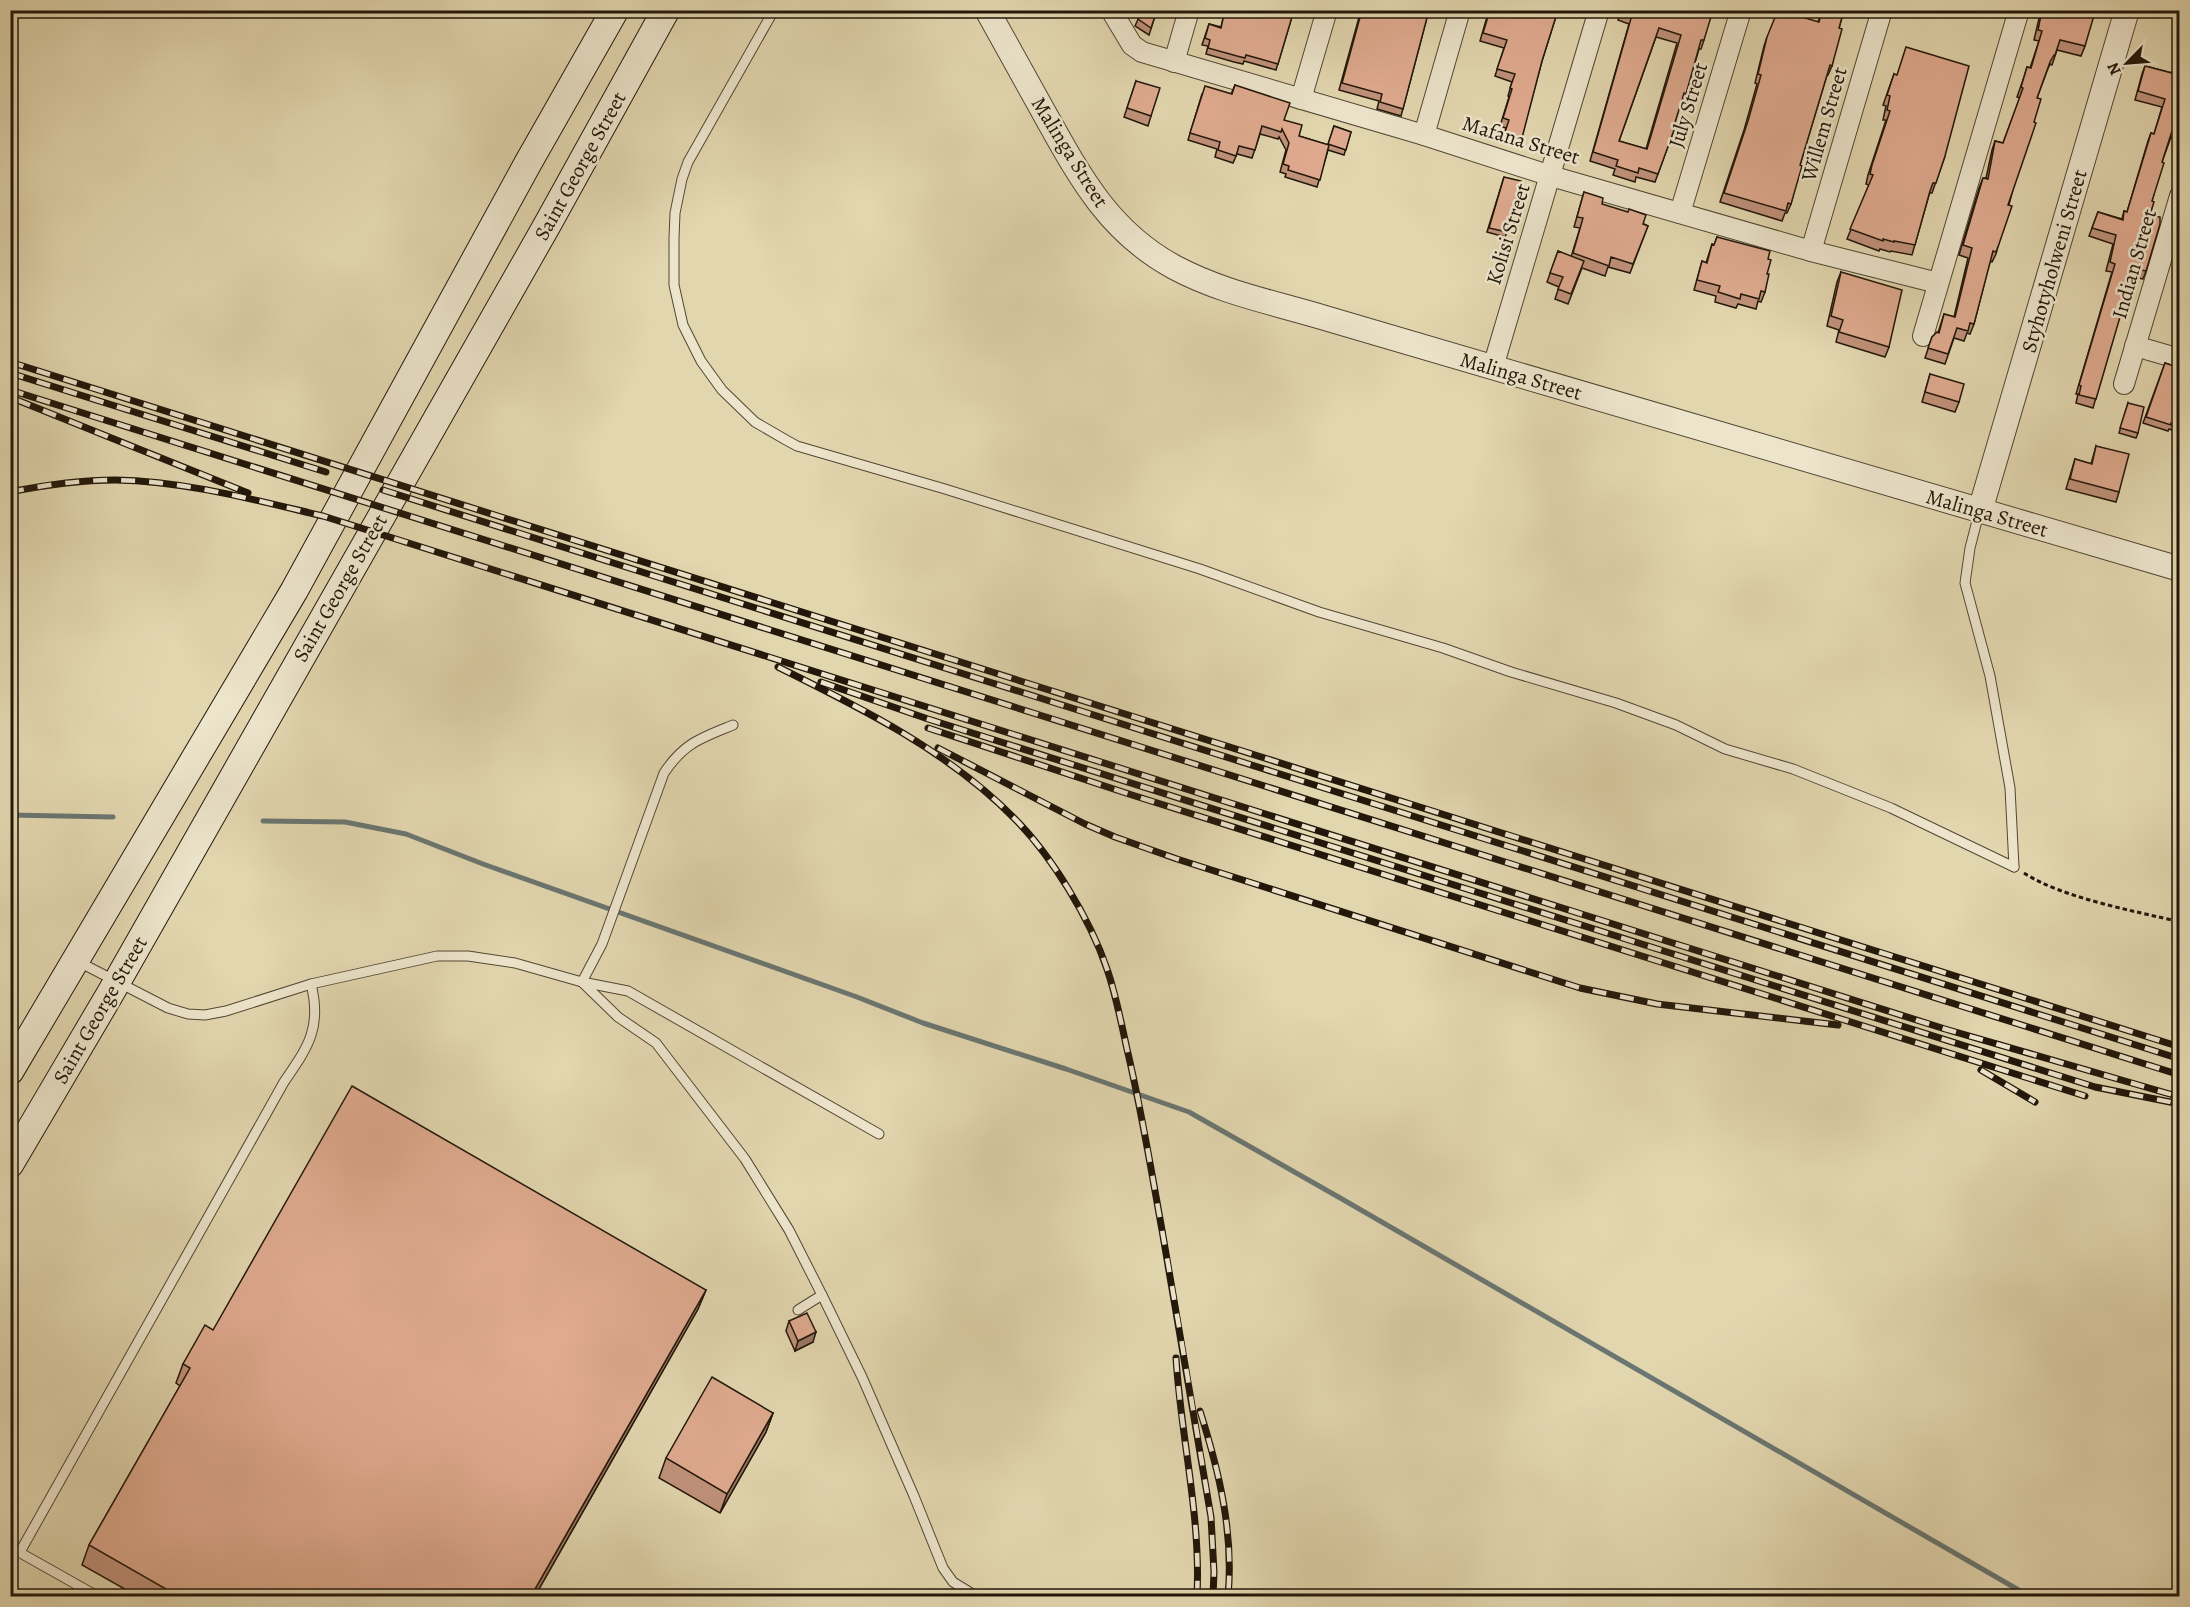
<svg xmlns="http://www.w3.org/2000/svg" width="2190" height="1607" font-family="Alegreya,serif">
  <style>
    .lines { fill: none; stroke-linecap: round; stroke-linejoin: round }
    .stream { stroke: #6a7671; stroke-width: 5 }
    .service-casing { stroke: #524733; stroke-width: 11 }
    .minor-casing { stroke: #524733; stroke-width: 22 }
    .tertiary-casing { stroke: #524733; stroke-width: 26 }
    .secondary-casing { stroke: #22170a; stroke-width: 29 }
    .path { stroke: #22170a; stroke-width: 3; stroke-dasharray: 4.5 3; stroke-linecap: butt }
    .service { stroke: #ece4cb; stroke-width: 9 }
    .minor { stroke: #ece4cb; stroke-width: 20 }
    .tertiary { stroke: #ece4cb; stroke-width: 24 }
    .secondary { stroke: #ece4cb; stroke-width: 27 }
    .rail-casing { stroke: #22170a; stroke-width: 7 }
    .rail { stroke: #ece4cb; stroke-width: 4.5; stroke-dasharray: 14; stroke-linecap: butt }
    .wall { fill: #c0927b; stroke: #22170a; stroke-width: 1.5; fill-rule: evenodd }
    .shaded-wall { fill: #9c7764; stroke: #22170a; stroke-width: 1.5 }
    .building { fill: #dfaa8f; stroke: #22170a; stroke-width: 1.5; fill-rule: evenodd }
    .labels { text-anchor: middle; stroke-width: 5; stroke-linejoin: round; paint-order: stroke }
    .street-label { font-size: 21px; fill: #22170a; stroke: #ece4cb }
  </style>
  <rect width="100%" height="100%" fill="#e2d6af"/>
  <filter id="stains"><feTurbulence type="fractalNoise" baseFrequency=".00333" numOctaves="4"/><feColorMatrix values="0 0 0 0 .2 0 0 0 0 .09 0 0 0 0 .02 0 0 0 .5 -.17"/></filter>
  <radialGradient id="worn" r=".72"><stop offset=".6" stop-color="#630" stop-opacity="0"/><stop offset="1" stop-color="#630" stop-opacity=".3"/></radialGradient>
  <g class="lines">
    <g class="stream">
      <polyline points="10,815 113,817"/>
      <polyline points="263,821 345,822 406,834 483,864 857,997 923,1023 1066,1069 1189,1112 1342,1199 2029,1596"/>
    </g>
    <g class="service-casing">
      <g id="service">
        <polyline points="774,10 688,162 682,179 675,213 674,238 674,285 683,325 701,361 722,390 755,422 786,440 797,446 945,489 1200,569 1319,612 1443,648 1511,672 1616,703 1676,725 1725,749 1793,769 1891,808 2014,867"/>
        <polyline points="1979,513 1970,548 1965,583 1990,676 2010,788 2014,867"/>
        <path d="M733,725C701,738 684,743 664,773L602,944L582,982L628,991L879,1134"/>
        <polyline points="77,961 168,1008 188,1014 205,1015 226,1011 311,984 437,956 468,956 515,963 582,982 618,1017 656,1043 745,1159 789,1230 822,1295 862,1377 914,1496 943,1568 953,1582 976,1596"/>
        <polyline points="798,1310 822,1295"/>
        <polyline points="10,1547 97,1596"/>
        <path d="M20,1552L284,1082C308,1047 322,1028 311,984"/>
      </g>
    </g>
    <g class="minor-casing">
      <g id="minor">
        <polyline points="1111,10 1132,45 1142,52 1424,135 1551,176 1811,251 1938,283"/>
        <polyline points="1174,62 1189,10"/>
        <polyline points="1301,99 1327,10"/>
        <polyline points="1424,135 1460,10"/>
        <polyline points="1680,213 1741,10"/>
        <polyline points="1811,251 1882,10"/>
        <polyline points="1923,336 2019,10"/>
        <polyline points="2135,346 2180,359"/>
        <polyline points="1493,367 1599,10"/>
        <polyline points="2124,384 2180,196"/>
      </g>
    </g>
    <g class="tertiary-casing">
      <g id="tertiary">
        <path d="M987,10C1007,46 1027,82 1047,118C1081,179 1110,232 1174,267C1220,292 1275,303 1325,318L2180,569"/>
        <polyline points="1980,511 2127,10"/>
      </g>
    </g>
    <g class="secondary-casing">
      <g id="secondary">
        <polyline points="10,1071 294,591 528,163 615,10"/>
        <polyline points="10,1164 110,994 546,227 666,10"/>
      </g>
    </g>
    <path class="path" d="M2024,873C2062,898 2135,911 2180,922"/>
    <use href="#service" class="service"/>
    <use href="#minor" class="minor"/>
    <use href="#tertiary" class="tertiary"/>
    <use href="#secondary" class="secondary"/>
    <g class="rail-casing">
      <g id="rail">
        <polyline points="10,362 2180,1047"/>
        <polyline points="10,373 326,472"/>
        <polyline points="10,390 2180,1075"/>
        <polyline points="17,400 248,493"/>
        <polyline points="383,490 2180,1059"/>
        <path d="M10,492C45,485 80,480 115,480C185,481 255,500 323,516L1945,1029L2180,1097"/>
        <path d="M778,667C861,708 948,751 1014,818C1052,856 1090,919 1107,969C1116,995 1121,1022 1127,1049C1141,1108 1151,1169 1162,1230C1179,1325 1195,1421 1211,1517L1214,1572L1213,1596"/>
        <polyline points="821,682 928,719 2095,1087 2175,1103"/>
        <polyline points="928,728 1132,795 2085,1096"/>
        <polyline points="938,748 1085,824 1115,837 1177,859 1580,988 1657,1004 1838,1025"/>
        <polyline points="1981,1070 2035,1102"/>
        <path d="M1176,1358C1181,1438 1201,1516 1197,1596"/>
        <path d="M1200,1411C1219,1471 1234,1533 1228,1596"/>
      </g>
    </g>
    <use href="#rail" class="rail"/>
  </g>
  <g class="wall">
    <polygon points="1139,10 1157,10 1149,35 1135,26 1140,15 1137,15"/>
    <polygon points="1225,10 1294,10 1276,70 1244,61 1243,64 1234,62 1206,54 1208,46 1202,45 1209,24 1221,27"/>
    <polygon points="1361,10 1429,10 1401,116 1377,109 1379,101 1339,90"/>
    <polygon points="1489,10 1558,10 1542,61 1519,146 1502,140 1506,128 1500,126 1509,97 1508,96 1512,82 1495,76 1504,48 1480,41"/>
    <path d="M1621,10L1704,40L1701,49H1699L1686,94L1683,102H1681L1673,129L1674,130L1655,182L1636,177L1635,182L1613,175L1615,169L1590,161L1629,24L1618,20ZM1656,37L1677,43L1646,149L1619,141Z"/>
    <polygon points="1822,10 1844,10 1839,28 1832,66 1828,75 1827,75 1800,165 1791,204 1787,213 1785,213 1782,221 1720,202 1744,130 1757,84 1755,83 1764,46 1767,37 1818,22"/>
    <polygon points="2041,10 2088,10 2085,46 2081,56 2057,50 2052,65 2050,64 2047,71 2037,98 1996,254 1992,262 1990,261 1974,324 1970,334 1967,333 1964,341 1954,338 1945,364 1925,358 1932,337 1938,333 1944,314 1954,317 1968,258 1959,255 1979,188 1983,178 1986,178 1992,150 1995,141 2003,143 2020,98 2017,97 2024,77 2027,67 2030,68 2039,41 2034,40"/>
    <polygon points="2180,31 2180,119 2173,138 2171,137 2162,162 2152,201 2146,271 2143,279 2131,277 2093,408 2076,403 2078,394 2076,394 2112,272 2106,271 2113,244 2089,236 2098,212 2122,219 2124,211 2127,212 2148,141 2151,133 2154,134 2162,107 2135,100 2142,74 2145,66 2172,73 2178,53 2176,52 2178,46 2176,45"/>
    <polygon points="1894,74 1945,156 1932,193 1930,193 1929,195 1912,255 1891,251 1890,252 1880,249 1879,251 1847,239 1869,185 1866,184 1868,175 1886,120 1883,120 1886,106 1883,105"/>
    <polygon points="1136,81 1151,116 1148,126 1124,117"/>
    <polygon points="1235,85 1284,120 1299,136 1328,145 1334,126 1351,132 1344,155 1328,150 1317,187 1285,177 1286,174 1280,172 1286,150 1279,137 1278,139 1260,134 1252,158 1237,154 1233,163 1215,157 1217,149 1188,140 1202,94 1231,94"/>
    <polygon points="1504,177 1507,232 1505,237 1487,232"/>
    <polygon points="1584,192 1602,204 1648,226 1630,273 1608,267 1605,276 1582,268 1568,304 1555,299 1559,287 1547,282 1558,251 1571,257 1580,228 1574,227"/>
    <polygon points="1717,237 1768,259 1765,292 1761,302 1758,301 1756,309 1738,304 1736,308 1715,302 1716,296 1694,290 1702,261 1706,263 1712,244 1714,245"/>
    <polygon points="1841,272 1889,347 1885,357 1836,342 1839,330 1827,326 1837,282"/>
    <polygon points="2180,315 2180,335 2175,333"/>
    <polygon points="2165,363 2180,368 2180,433 2169,429 2168,431 2143,423"/>
    <polygon points="1930,374 1959,402 1955,412 1922,402"/>
    <polygon points="2128,403 2138,433 2136,438 2119,433"/>
    <polygon points="2096,446 2119,492 2116,502 2066,489 2075,459 2091,464"/>
    <polygon points="706,1290 698,1309 535,1596 137,1596 82,1565 89,1545 180,1386 176,1383 183,1364 213,1330"/>
    <polygon points="789,1321 813,1342 795,1351 786,1331"/>
    <polygon points="773,1413 766,1432 720,1513 659,1478 666,1458"/>
  </g>
  <g class="shaded-wall">
    <polygon points="706,1290 698,1309 535,1596 531,1596"/>
    <polygon points="816,1332 813,1342 795,1351 798,1341"/>
    <polygon points="773,1413 766,1432 720,1513 727,1494"/>
  </g>
  <g class="building">
    <polygon points="1143,10 1157,10 1151,28 1138,19"/>
    <polygon points="1225,10 1294,10 1278,64 1246,55 1245,58 1237,56 1208,48 1210,40 1205,38 1209,24 1221,28"/>
    <polygon points="1362,10 1429,10 1403,109 1380,102 1382,94 1342,83"/>
    <polygon points="1490,10 1558,10 1542,61 1522,138 1505,132 1509,120 1503,118 1512,89 1510,88 1515,74 1497,69 1507,40 1483,33"/>
    <path d="M1621,10H1710L1709,16L1711,17L1704,40H1701L1686,94L1684,93L1673,129L1674,130L1658,174L1639,168L1638,173L1616,166L1618,160L1593,152L1632,15ZM1659,28L1681,35L1647,149L1619,141Z"/>
    <polygon points="1778,10 1819,22 1822,10 1844,10 1839,28 1842,29 1832,66 1830,65 1800,165 1802,166 1791,204 1788,203 1786,211 1724,193 1748,121 1761,75 1758,74 1767,37"/>
    <polygon points="2042,10 2088,10 2095,12 2085,46 2060,40 2055,55 2054,55 2050,62 2037,98 2041,99 2034,122 2036,123 2008,205 2012,206 1999,244 1996,252 1993,251 1974,324 1970,323 1968,331 1957,328 1948,354 1928,348 1932,337 1937,332 1939,333 1944,314 1955,317 1972,248 1963,245 1983,178 1988,179 1995,141 2003,143 2023,88 2021,87 2027,67 2031,68 2042,31 2038,30"/>
    <polygon points="1906,47 1969,66 1945,156 1936,183 1933,183 1930,191 1915,245 1894,241 1894,242 1883,239 1883,241 1850,229 1873,175 1870,174 1872,165 1890,111 1887,110 1890,96 1887,95 1894,74 1897,75"/>
    <polygon points="2180,49 2180,119 2176,129 2173,128 2162,162 2164,163 2152,201 2154,202 2150,215 2160,217 2160,224 2146,271 2134,269 2096,399 2079,395 2081,386 2079,385 2115,264 2110,262 2116,235 2092,228 2098,212 2123,220 2124,211 2127,212 2151,133 2154,134 2165,99 2138,91 2145,66 2172,73"/>
    <polygon points="1136,81 1160,88 1151,116 1127,108"/>
    <polygon points="1235,85 1290,103 1284,120 1302,125 1299,136 1329,145 1320,180 1288,170 1289,166 1283,164 1289,143 1282,129 1281,132 1262,126 1255,150 1239,146 1236,156 1218,150 1220,142 1190,133 1205,86 1232,94"/>
    <polygon points="1334,126 1351,132 1346,150 1328,144"/>
    <polygon points="1504,177 1521,181 1507,232 1489,228"/>
    <polygon points="1584,192 1603,198 1602,204 1628,212 1629,209 1646,215 1643,224 1648,226 1633,264 1611,257 1609,266 1573,253 1583,218 1577,217"/>
    <polygon points="1717,237 1770,251 1768,259 1771,260 1767,274 1769,274 1765,292 1761,291 1759,299 1741,294 1740,299 1718,292 1720,286 1697,280 1702,261 1707,263 1712,244 1714,245"/>
    <polygon points="1558,251 1584,261 1571,294 1558,289 1563,277 1550,273"/>
    <polygon points="1841,272 1902,290 1889,347 1839,332 1843,320 1831,316"/>
    <polygon points="2180,317 2180,328 2177,327"/>
    <polygon points="2165,363 2180,368 2180,426 2171,423 2171,425 2146,417"/>
    <polygon points="1930,374 1964,384 1959,402 1925,392"/>
    <polygon points="2128,403 2144,407 2138,433 2120,428"/>
    <polygon points="2096,446 2129,454 2119,492 2070,479 2075,459 2092,464"/>
    <polygon points="352,1086 706,1290 531,1596 178,1596 89,1545 190,1368 183,1364 205,1325 213,1330"/>
    <polygon points="807,1313 816,1332 798,1341 789,1321"/>
    <polygon points="712,1377 773,1413 727,1494 666,1458"/>
  </g>
  <g class="labels">
    <g class="street-label">
      <text transform="translate(1688 105) rotate(-73)" y="7">July Street</text>
      <text transform="translate(1824 124) rotate(-74)" y="7">Willem Street</text>
      <text transform="translate(1521 140) rotate(17)" y="7">Mafana Street</text>
      <text transform="translate(1070 152) rotate(58)" y="7">Malinga Street</text>
      <text transform="translate(580 166) rotate(-61)" y="7">Saint George Street</text>
      <text transform="translate(1508 234) rotate(-73)" y="7">Kolisi Street</text>
      <text transform="translate(2054 261) rotate(-74)" y="7">Styhotyholweni Street</text>
      <text transform="translate(2134 264) rotate(-74)" y="7">Indian Street</text>
      <text transform="translate(1521 376) rotate(16)" y="7">Malinga Street</text>
      <text transform="translate(1987 513) rotate(16)" y="7">Malinga Street</text>
      <text transform="translate(340 588) rotate(-60)" y="7">Saint George Street</text>
      <text transform="translate(100 1010) rotate(-60)" y="7">Saint George Street</text>
    </g>
  </g>
  <rect width="2190" height="1607" fill="none" stroke="#e2d6af" stroke-width="36"/>
  <rect x="12" y="12" width="2166" height="1583" fill="none" stroke="#22170a" stroke-width="3"/>
  <rect x="18" y="18" width="2154" height="1571" fill="none" stroke="#22170a" stroke-width="1.5"/>
  <g transform="translate(2127 63) rotate(245)" stroke="#ece4cb" stroke-width="4.5" paint-order="stroke">
  <path d="M0-4.5L10 22L0 15L-10 22Z" fill="#22170a"/>
  <text y="-9" font-size="16" font-weight="bold" text-anchor="middle" fill="#22170a">N</text>
  </g>
  <rect width="100%" height="100%" filter="url(#stains)"/>
  <rect width="100%" height="100%" fill="url(#worn)"/>
</svg>
